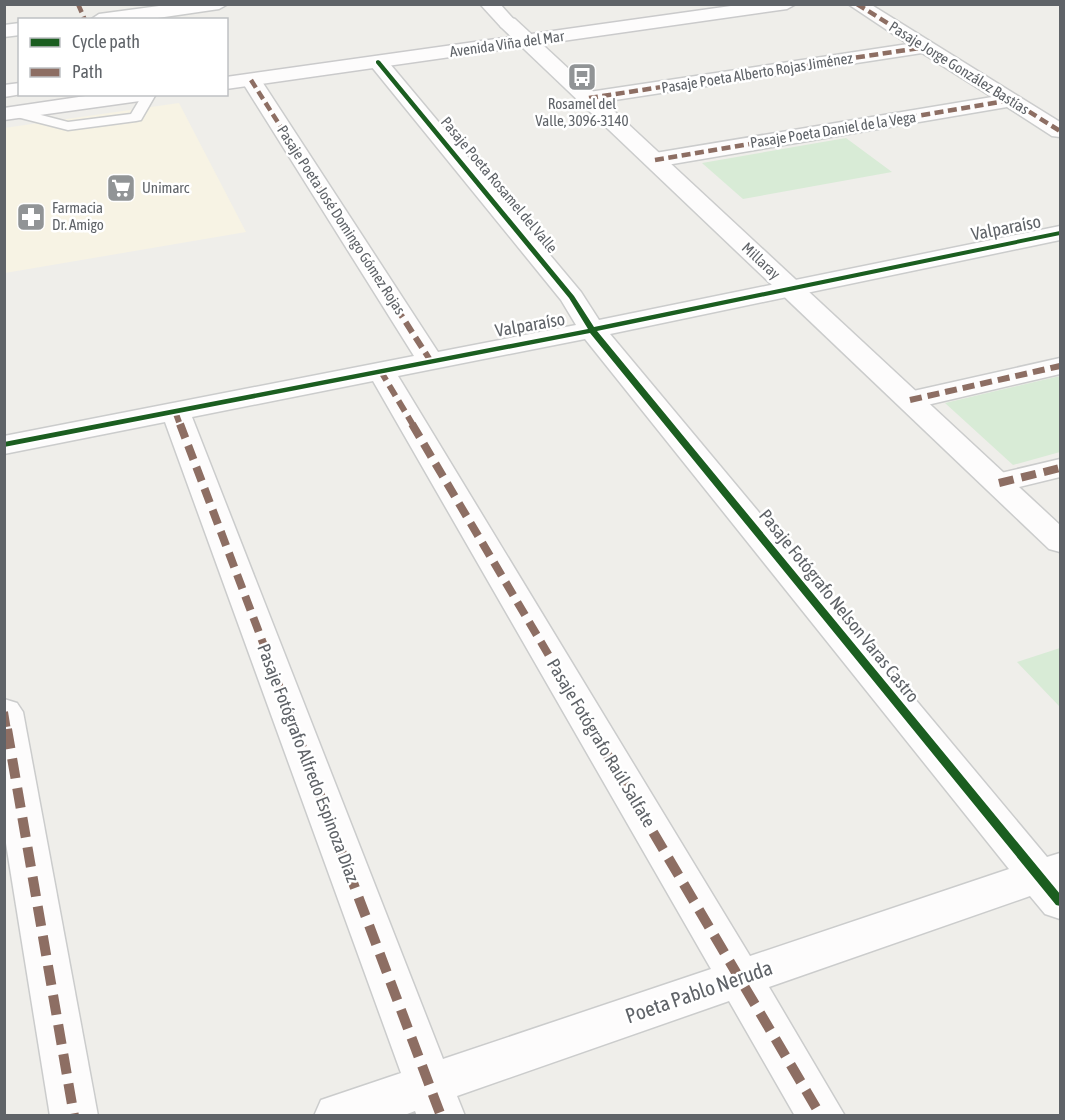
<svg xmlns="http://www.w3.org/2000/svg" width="1065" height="1120" font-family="'Asap Condensed',sans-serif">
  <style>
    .commercial { fill: #f7f3e4 }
    .green { fill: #d8ebd6 }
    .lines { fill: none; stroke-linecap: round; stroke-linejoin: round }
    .service-casing { stroke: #cbcccc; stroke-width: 3 }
    .minor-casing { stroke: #cbcccc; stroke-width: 3 }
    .tertiary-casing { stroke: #cbcccc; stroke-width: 3 }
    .secondary-casing { stroke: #cacacb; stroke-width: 3 }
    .service { fill: #fdfcfc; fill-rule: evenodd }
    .minor { fill: #fdfcfc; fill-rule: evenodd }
    .tertiary { fill: #fdfcfc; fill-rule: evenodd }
    .secondary { fill: #fdfcfc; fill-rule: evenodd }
    .quiet-far3 { stroke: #8d6e63; stroke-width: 4.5; stroke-dasharray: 9 4.5; stroke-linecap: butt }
    .quiet-far2 { stroke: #8d6e63; stroke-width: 6; stroke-dasharray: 12 6; stroke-linecap: butt }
    .quiet-far1 { stroke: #8d6e63; stroke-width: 8; stroke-dasharray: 15 8; stroke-linecap: butt }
    .quiet { stroke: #8d6e63; stroke-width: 10; stroke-dasharray: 20 10; stroke-linecap: butt }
    .cycleway-casing { stroke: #fff; stroke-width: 4 }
    .cycleway { fill: #1b5e20; fill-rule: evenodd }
    .labels { text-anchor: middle; stroke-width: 5; stroke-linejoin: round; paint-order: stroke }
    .far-street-label { font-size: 15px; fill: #5f6368; stroke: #fff }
    .far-poi-label { font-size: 15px; fill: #5f6368; stroke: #fff; text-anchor: start }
    .street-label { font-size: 18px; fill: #5f6368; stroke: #fff }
    .near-street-label { font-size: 21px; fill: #5f6368; stroke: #fff }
  </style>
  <rect width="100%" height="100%" fill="#efeeea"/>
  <polygon class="commercial" points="179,103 246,232 5,273 4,128"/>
  <g class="green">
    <polygon points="846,138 892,172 743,199 702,163"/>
    <polygon points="1060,376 1060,452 1013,465 945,403"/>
    <polygon points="1060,648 1060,707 1017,662"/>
  </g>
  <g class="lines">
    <g class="service-casing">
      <polygon id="service" points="143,94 156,94 141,120 136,121 68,130 13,116 11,113 18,109 68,122 131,114"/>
    </g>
    <g class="minor-casing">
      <g id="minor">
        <polygon points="174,4 228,4 219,9 144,20 90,20 99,14"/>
        <polygon points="480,4 500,4 517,23 508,29 501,27"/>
        <polygon points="848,4 870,4 1060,122 1060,137 1052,136 1007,107 655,167 647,165 644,160 647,155 655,153 992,97 922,53 589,104 582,102 579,98 582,94 589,92 908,44"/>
        <polygon points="20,23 20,35 4,37 4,25"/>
        <path d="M378,56L385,58L581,292L599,320L1060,226V240L610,334L1047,857L1060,853V919L1045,914L1030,896L769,987L845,1116H795L729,1001L457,1096L465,1116H417L415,1111L402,1116H314L321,1100L401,1073L165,422L4,454V436L414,356L241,80L244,76H258L261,80L438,352L576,325L561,300L371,66L368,62ZM585,339L1009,869L750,956L398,376ZM373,381L711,969L443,1059L192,417Z"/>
        <polygon points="1060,358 1060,374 910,409 900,406 896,400 900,394"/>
        <polygon points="1060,459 1060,477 999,492 988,490 984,483 988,476"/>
        <polygon points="4,699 17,703 23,712 98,1116 50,1116 4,831"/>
      </g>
    </g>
    <g class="tertiary-casing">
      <polygon id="tertiary" points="508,17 515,19 1060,525 1060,552 1049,549 501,27 499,23"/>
    </g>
    <g class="secondary-casing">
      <g id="secondary">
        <polygon points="745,4 796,4 787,9 226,89 226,77"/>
        <polygon points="20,83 20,94 22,94 4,97 4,85"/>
        <polygon points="99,94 157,94 147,100 4,120 4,108"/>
      </g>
    </g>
    <use href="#service" class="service"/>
    <use href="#minor" class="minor"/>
    <use href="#tertiary" class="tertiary"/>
    <use href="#secondary" class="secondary"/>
    <g class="quiet-far3">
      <polyline points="78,4 85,20"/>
      <polyline points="857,4 1060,131"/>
      <polyline points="251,80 319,187"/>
      <polyline points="589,98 926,47"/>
      <polyline points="655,160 1012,100"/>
    </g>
    <g class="quiet-far2">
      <polyline points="318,186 430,360"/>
      <polyline points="380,370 413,425"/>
      <polyline points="910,400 1060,366"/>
      <polyline points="175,411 180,425"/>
    </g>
    <g class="quiet-far1">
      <polyline points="180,424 296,730"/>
      <polyline points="412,424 593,730"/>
      <polyline points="999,483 1060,468"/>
      <polyline points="4,712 7,730"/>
    </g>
    <g class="quiet">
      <polyline points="7,729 74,1116"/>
      <polyline points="295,729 441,1116"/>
      <polyline points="592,729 821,1116"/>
    </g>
    <g class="cycleway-casing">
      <polygon id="cycleway" points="378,60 380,61 574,296 594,327 1060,231 1060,235 597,331 1060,894 1060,906 1056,905 590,333 4,447 4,442 588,329 569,298 376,63 376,61"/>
    </g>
    <use href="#cycleway" class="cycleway"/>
  </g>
  <defs>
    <g id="bus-square" transform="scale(1.5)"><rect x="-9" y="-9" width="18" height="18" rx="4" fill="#919496" stroke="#fff"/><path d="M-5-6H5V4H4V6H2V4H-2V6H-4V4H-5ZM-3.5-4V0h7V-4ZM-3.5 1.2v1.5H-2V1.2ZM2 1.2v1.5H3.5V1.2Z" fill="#fff"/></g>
    <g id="supermarket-square" transform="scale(1.5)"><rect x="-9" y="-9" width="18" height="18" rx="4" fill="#919496" stroke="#fff"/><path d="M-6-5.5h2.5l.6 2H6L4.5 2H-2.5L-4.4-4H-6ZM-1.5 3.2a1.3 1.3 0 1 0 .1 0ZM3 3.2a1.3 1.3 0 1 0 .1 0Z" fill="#fff"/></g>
    <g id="pharmacy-square" transform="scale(1.5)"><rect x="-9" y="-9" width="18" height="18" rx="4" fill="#919496" stroke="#fff"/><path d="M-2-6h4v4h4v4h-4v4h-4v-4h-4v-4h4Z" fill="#fff"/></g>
  </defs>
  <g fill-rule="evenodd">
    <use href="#bus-square" x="582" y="77"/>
    <use href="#supermarket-square" x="121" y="188"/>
    <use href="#pharmacy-square" x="31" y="217"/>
  </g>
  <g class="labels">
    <g class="far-street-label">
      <text transform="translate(507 44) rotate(-8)" y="5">Avenida Viña del Mar</text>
      <text transform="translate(959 68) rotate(32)" y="5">Pasaje Jorge González Bastías</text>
      <text transform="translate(757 73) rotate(-9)" y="5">Pasaje Poeta Alberto Rojas Jiménez</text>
      <text transform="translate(833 130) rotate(-9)" y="5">Pasaje Poeta Daniel de la Vega</text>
      <text transform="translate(499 185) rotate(50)" y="5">Pasaje Poeta Rosamel del Valle</text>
      <text transform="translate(341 220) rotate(57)" y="5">Pasaje Poeta José Domingo Gómez Rojas</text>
      <text transform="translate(761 261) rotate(43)" y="5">Millaray</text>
    </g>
    <g class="far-poi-label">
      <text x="582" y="109" text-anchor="middle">Rosamel del<tspan x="582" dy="17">Valle, 3096-3140</tspan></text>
      <text x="142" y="193">Unimarc</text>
      <text x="52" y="213">Farmacia<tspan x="52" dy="17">Dr. Amigo</tspan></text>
    </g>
    <g class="street-label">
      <text transform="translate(1006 228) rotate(-11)" y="6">Valparaíso</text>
      <text transform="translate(530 325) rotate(-10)" y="6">Valparaíso</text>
      <text transform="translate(839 606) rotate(51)" y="6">Pasaje Fotógrafo Nelson Varas Castro</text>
      <text transform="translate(601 743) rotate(59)" y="6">Pasaje Fotógrafo Raúl Salfate</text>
      <text transform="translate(308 763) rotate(69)" y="6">Pasaje Fotógrafo Alfredo Espinoza Díaz</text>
    </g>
    <g class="near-street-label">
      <text transform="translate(699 992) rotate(-19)" y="7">Poeta Pablo Neruda</text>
    </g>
  </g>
  <rect width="1065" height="1120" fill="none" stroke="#5f6368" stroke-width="12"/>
  <rect x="18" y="18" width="210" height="78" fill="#ffffff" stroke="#bfc1c3" stroke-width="1.5"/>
  <rect x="30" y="38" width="30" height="9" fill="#1b5e20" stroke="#bfc1c3" stroke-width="1.5"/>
  <text x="72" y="48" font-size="18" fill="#5f6368">Cycle path</text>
  <rect x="30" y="68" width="30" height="9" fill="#8d6e63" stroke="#bfc1c3" stroke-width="1.5"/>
  <text x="72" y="78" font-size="18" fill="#5f6368">Path</text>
</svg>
